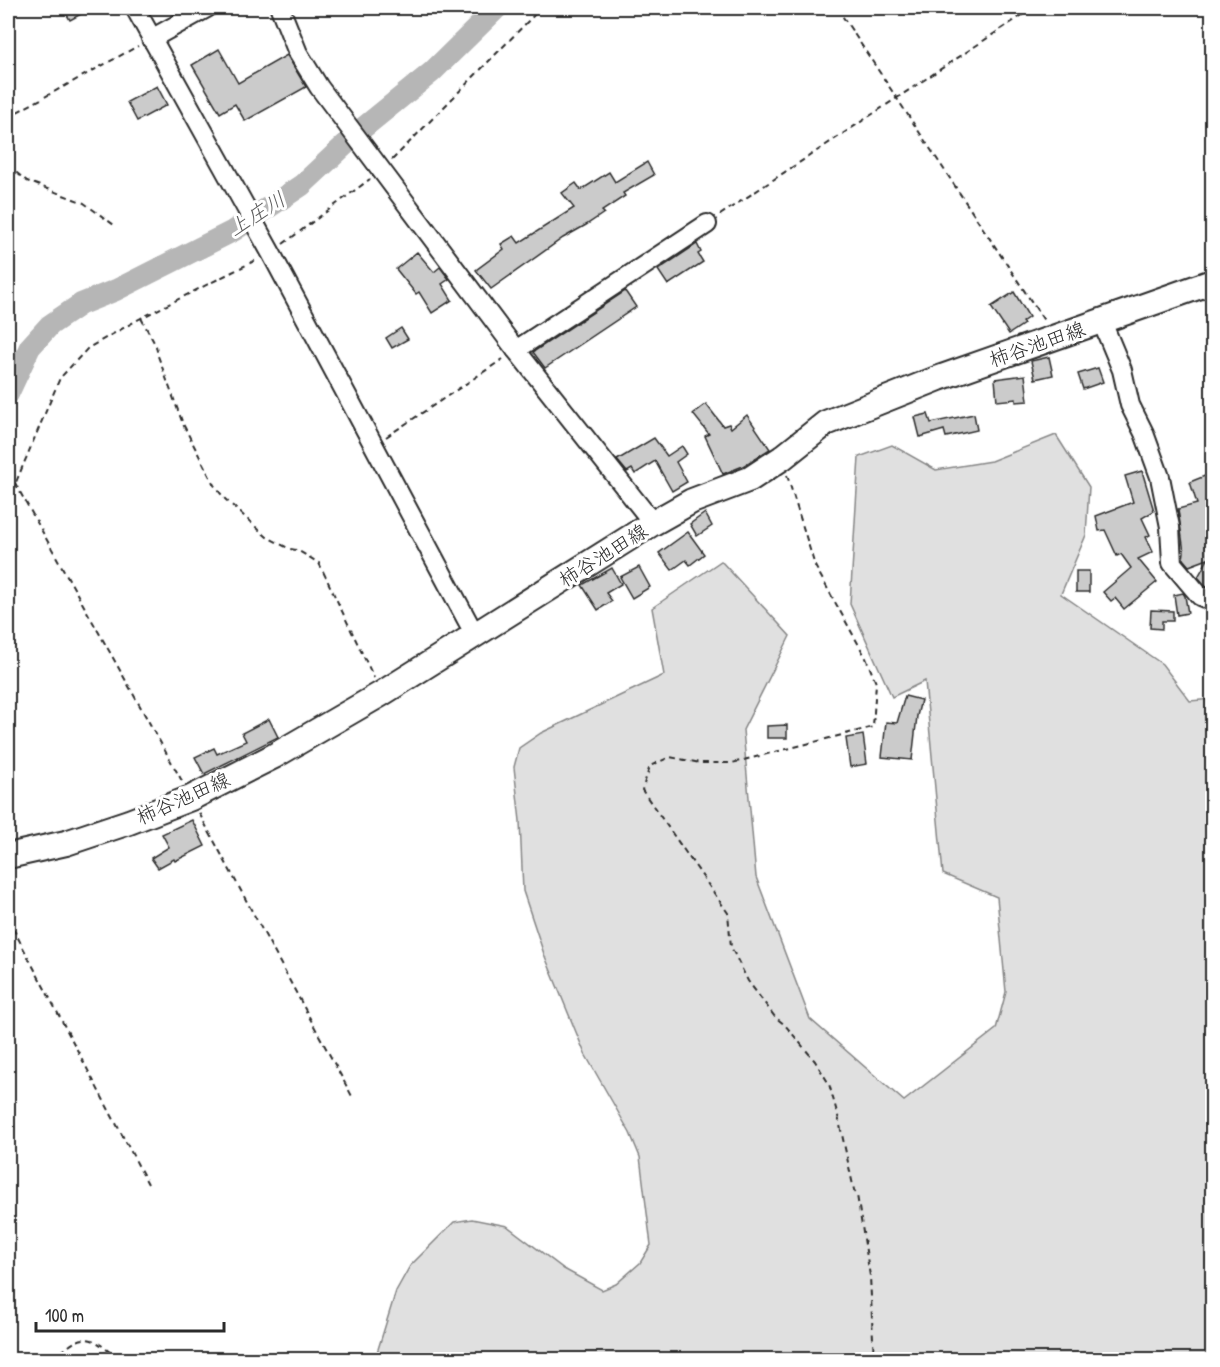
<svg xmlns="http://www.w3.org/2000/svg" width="1220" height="1367" font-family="'Patrick Hand','Klee One',sans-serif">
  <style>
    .green { fill: #e0e0e0; stroke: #868686; stroke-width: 1.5 }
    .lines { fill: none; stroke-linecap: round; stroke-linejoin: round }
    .river { stroke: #b6b6b6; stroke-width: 22 }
    .building { fill: #cbcbcb; stroke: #2b2b2b; stroke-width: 1.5 }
    .minor-casing { stroke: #2b2b2b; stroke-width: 22 }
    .major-casing { stroke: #2b2b2b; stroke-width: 28 }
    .path { stroke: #2b2b2b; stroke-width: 2; stroke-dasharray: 6 4.5; stroke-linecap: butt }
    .minor { stroke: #fff; stroke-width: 18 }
    .major { stroke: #fff; stroke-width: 24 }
    .labels { text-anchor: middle; stroke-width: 6; stroke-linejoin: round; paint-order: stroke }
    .street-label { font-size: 20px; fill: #2b2b2b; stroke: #fff }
    .water-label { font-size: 21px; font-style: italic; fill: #5c5c5c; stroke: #fff }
  </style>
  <rect width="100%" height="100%" fill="#fff"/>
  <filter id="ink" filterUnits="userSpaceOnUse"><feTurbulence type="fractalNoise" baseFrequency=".0167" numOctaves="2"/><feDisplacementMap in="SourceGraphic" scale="12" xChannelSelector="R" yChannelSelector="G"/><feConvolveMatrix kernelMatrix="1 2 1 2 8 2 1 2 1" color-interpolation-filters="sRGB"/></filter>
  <g filter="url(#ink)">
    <polygon class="green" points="1056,435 1089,487 1086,535 1061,594 1162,664 1190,701 1212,699 1212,1359 375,1359 396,1291 410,1266 454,1222 472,1219 507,1226 564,1269 602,1290 616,1284 640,1263 651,1245 640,1157 630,1133 585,1054 544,954 523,891 520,821 514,767 519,748 541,733 664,675 652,608 721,561 790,636 743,730 756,877 810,1019 904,1101 996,1029 1006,992 997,897 943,874 925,681 892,697 850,604 859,457 892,445 936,470 991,461"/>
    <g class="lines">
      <polyline class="river" points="8,394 30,347 50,325 81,304 116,290 233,231 302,185 363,128 432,72 497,8"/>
    </g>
    <g class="building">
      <polygon points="63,8 92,8 70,20"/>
      <polygon points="219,49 238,83 287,55 306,87 245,121 235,104 220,113 192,65"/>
      <polygon points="157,86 167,105 137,121 127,102"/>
      <polygon points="647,162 654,175 623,193 625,196 602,211 604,213 586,225 563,238 491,289 476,270 504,249 501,244 514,236 519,243 574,208 562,193 576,183 581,190 609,172 615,182"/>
      <polygon points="697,244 701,252 698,254 703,262 668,285 658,270"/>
      <polygon points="417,252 434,272 440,267 449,279 442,284 452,300 432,313 419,292 416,294 396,269"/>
      <polygon points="625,291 636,307 545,368 533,352"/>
      <polygon points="1014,292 1029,317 1022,322 1024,324 1009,334 991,307"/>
      <polygon points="401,328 408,339 392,348 386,338"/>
      <polygon points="1049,357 1053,375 1035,379 1031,361"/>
      <polygon points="1098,368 1103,382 1083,389 1078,374"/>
      <polygon points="1025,375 1028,401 1016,402 1016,399 997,401 995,379"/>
      <polygon points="706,404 723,426 729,424 731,428 747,415 770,449 743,466 723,474 705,436 709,434 693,414"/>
      <polygon points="928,414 931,423 974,414 977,430 946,437 944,430 920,437 915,417"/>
      <polygon points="654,438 667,456 682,446 687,454 676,462 687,482 672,491 655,461 635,474 632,469 627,472 617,460"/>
      <polygon points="1142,471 1154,511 1142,518 1150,535 1146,537 1153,552 1138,559 1157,582 1124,609 1115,598 1111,601 1103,592 1131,568 1121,554 1117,556 1105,530 1099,531 1096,516 1133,502 1125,476"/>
      <polygon points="1212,473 1212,589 1207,587 1198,577 1208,559 1189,566 1183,559 1184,552 1178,509 1197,504 1190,482"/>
      <polygon points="705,513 712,526 697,536 690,524"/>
      <polygon points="688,532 704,554 690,565 686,560 672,570 659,553"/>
      <polygon points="639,567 650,587 632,598 620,577"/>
      <polygon points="612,568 621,584 606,593 612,601 598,610 582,585"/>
      <rect x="1076" y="571" width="13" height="21"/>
      <polygon points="1183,593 1185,596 1188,613 1177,615 1174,595"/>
      <polygon points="1151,610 1173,611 1173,621 1162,621 1162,629 1150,628"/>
      <polygon points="905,696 921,700 917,716 912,760 882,757 886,722 897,723"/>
      <polygon points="269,719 278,737 204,774 195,757 214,748 217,754 246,741 242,733"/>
      <polygon points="787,725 787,738 767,738 767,726"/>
      <polygon points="863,735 867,764 850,767 846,738"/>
      <polygon points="192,820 205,846 175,861 174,859 158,868 151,858 169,847 162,834"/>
    </g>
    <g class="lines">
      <g class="minor-casing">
        <g id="minor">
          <polyline points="135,8 271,253 475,635"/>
          <polyline points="280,8 298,53 319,87 516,350 653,523"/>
          <polyline points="151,39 207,8"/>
          <polyline points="1102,322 1122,370 1130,405 1144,433 1160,477 1170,527 1172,563 1200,596 1212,601"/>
          <polyline points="516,350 707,224"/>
        </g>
      </g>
      <g class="major-casing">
        <polyline id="major" points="8,856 66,843 129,822 191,798 274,756 381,694 653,523 692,501 750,479 782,458 826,423 939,378 1212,282"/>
      </g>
      <g class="path">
        <polyline points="837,8 1045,322"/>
        <polyline points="8,117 138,46"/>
        <polyline points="392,160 541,8"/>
        <polyline points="8,166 27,181 84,203 114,225"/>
        <polyline points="720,215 1033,8"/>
        <polyline points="283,244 370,179"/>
        <polyline points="141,318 156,346 158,356 183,424 214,485 225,499 267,537 290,549 297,550 319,563 374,678"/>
        <polyline points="386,437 503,359"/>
        <polyline points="787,475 815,566 866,658 876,683 873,727 732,763 700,763 670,757 650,766 642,790 728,913 731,947 748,981 775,1017 785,1025 815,1061 829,1084 838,1116 854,1190 857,1195 870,1276 874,1360"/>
        <polyline points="15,483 182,781"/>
        <polyline points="8,501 60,378 88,348 141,318 258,259"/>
        <polyline points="199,813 353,1098"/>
        <polyline points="8,919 148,1184"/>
        <path d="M53,1360C81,1333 89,1331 118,1360"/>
      </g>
      <use href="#minor" class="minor"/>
      <use href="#major" class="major"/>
    </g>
  </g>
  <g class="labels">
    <g class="street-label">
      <text transform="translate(1037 344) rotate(-19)" y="7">柿谷池田線</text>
      <text transform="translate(603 555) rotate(-32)" y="7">柿谷池田線</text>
      <text transform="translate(183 798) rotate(-24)" y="7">柿谷池田線</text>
    </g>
    <g class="water-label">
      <text transform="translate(257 214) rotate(-32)" y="7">上庄川</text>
    </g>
  </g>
  <rect width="1220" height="1367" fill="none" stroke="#fff" stroke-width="30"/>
  <rect x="15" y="15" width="1190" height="1337" fill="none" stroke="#2b2b2b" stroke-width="2" filter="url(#ink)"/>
  <path d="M36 1322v9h188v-9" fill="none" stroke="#2b2b2b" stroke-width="3"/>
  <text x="45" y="1322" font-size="18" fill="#2b2b2b" stroke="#ffffff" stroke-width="4.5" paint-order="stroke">100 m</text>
</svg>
